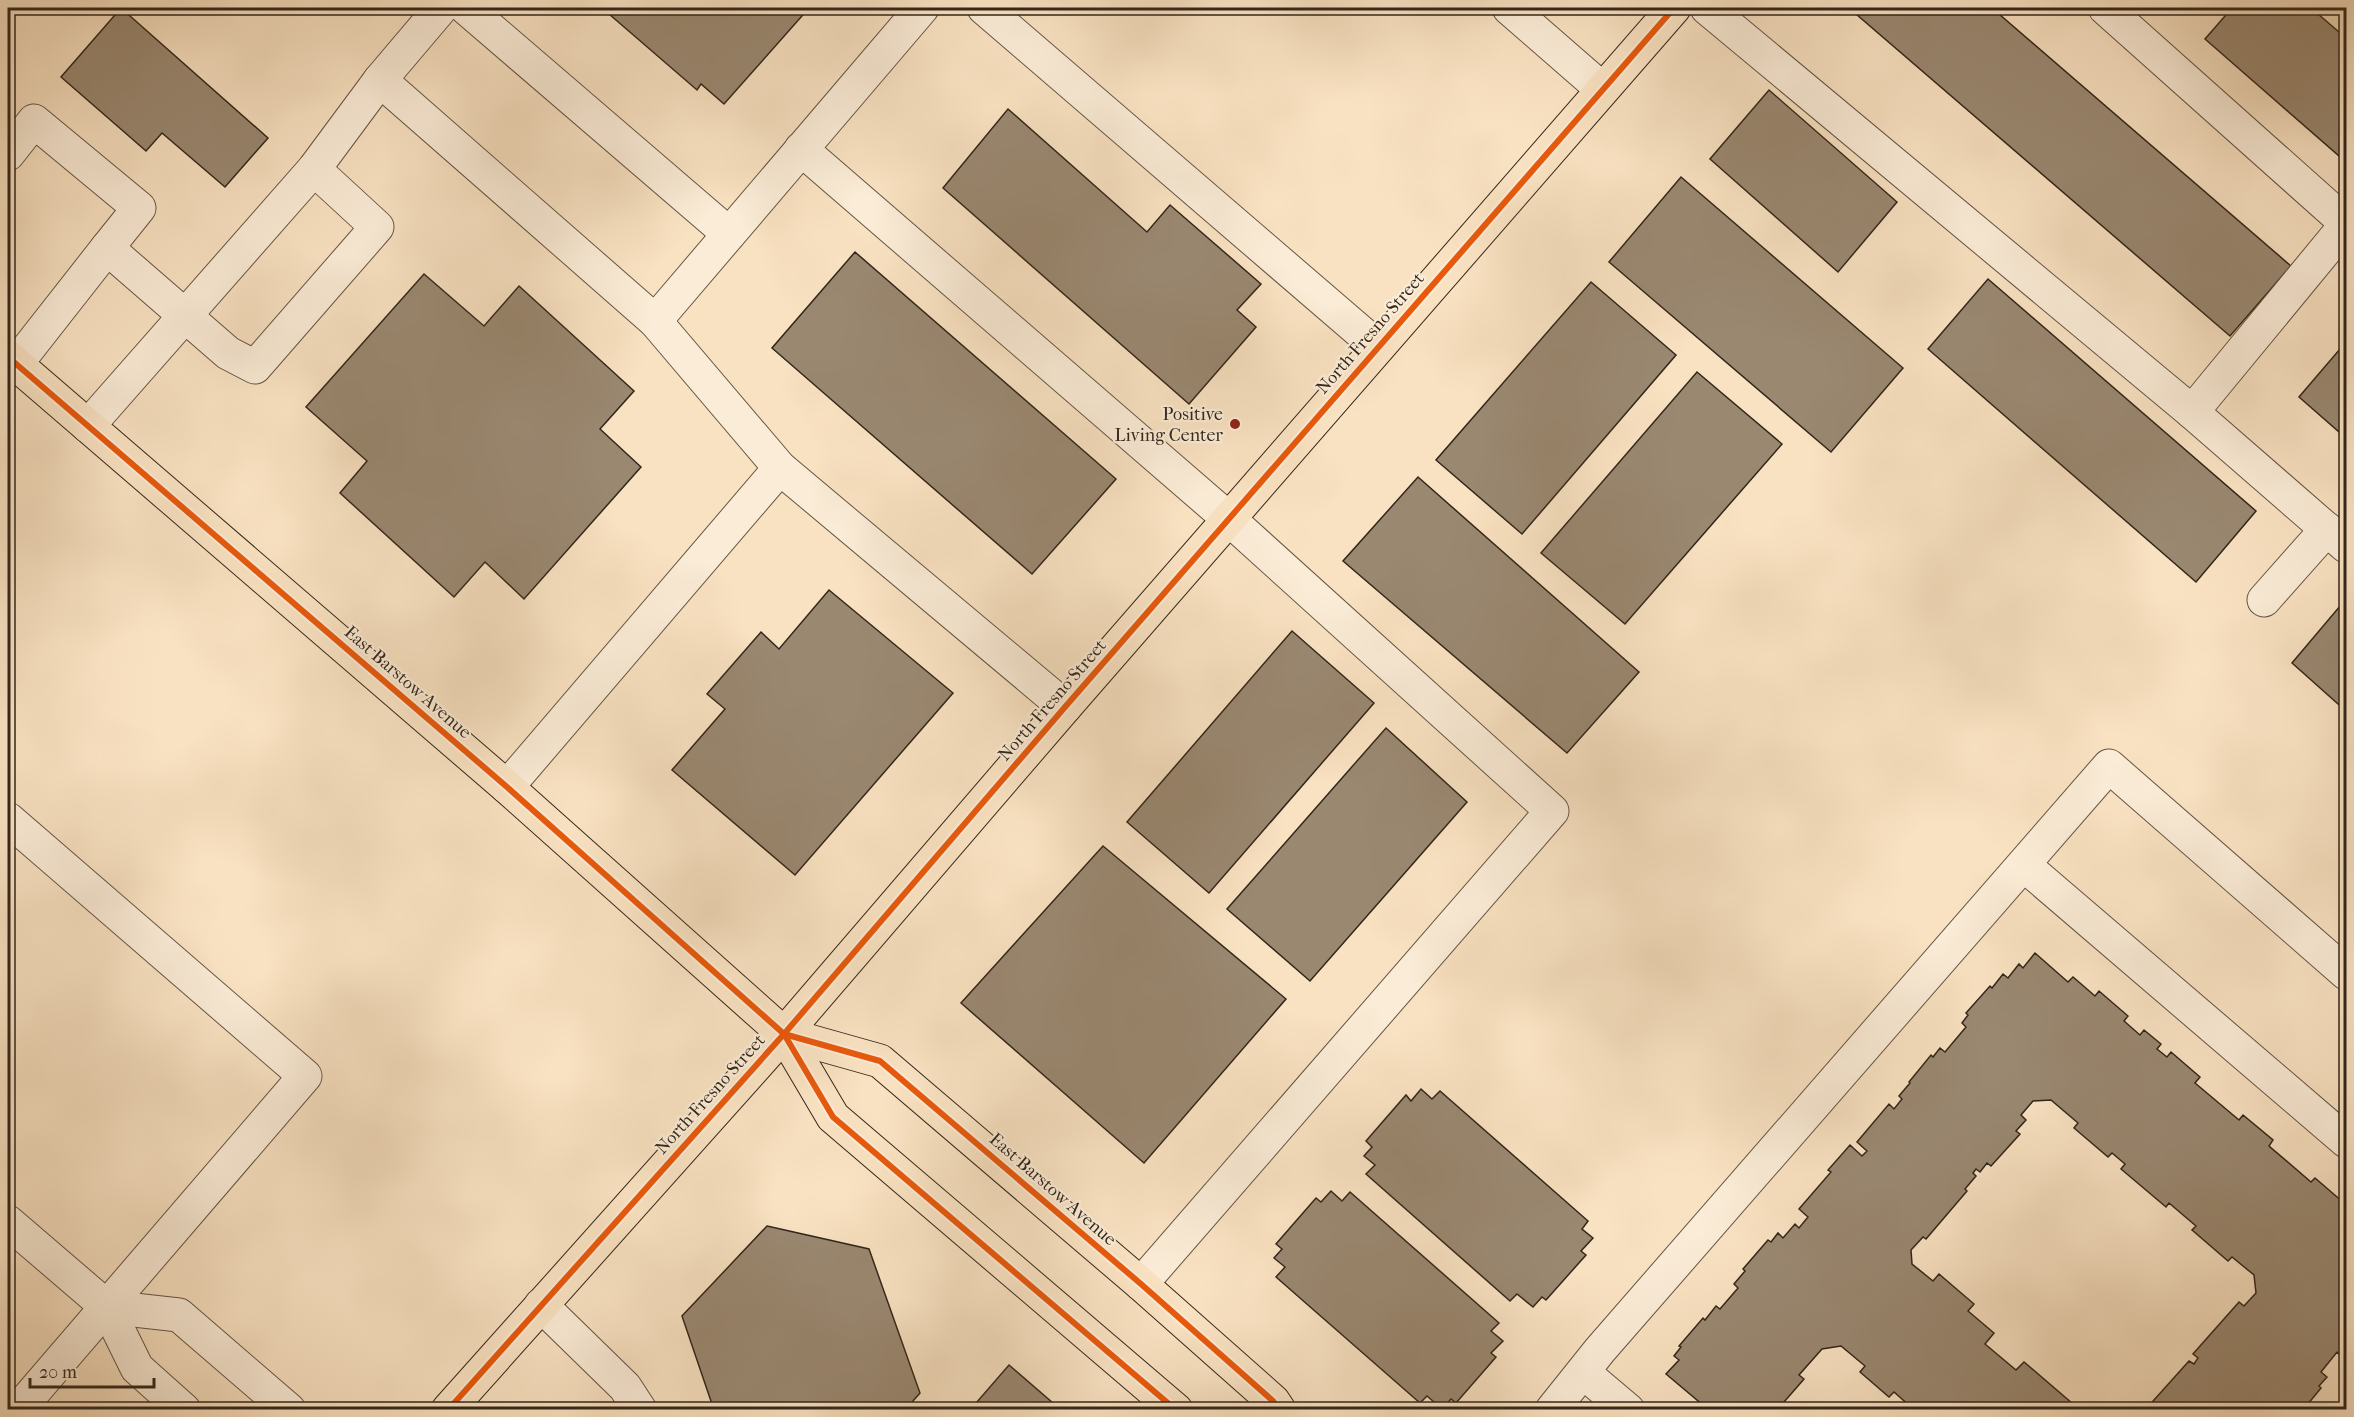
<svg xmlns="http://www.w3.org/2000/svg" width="2354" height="1417" font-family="'IM FELL French Canon',serif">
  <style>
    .building { fill: #9a8871; stroke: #33261a; stroke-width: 1.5 }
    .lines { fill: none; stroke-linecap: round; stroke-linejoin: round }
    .minor-casing { stroke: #645544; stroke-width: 35 }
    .major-casing { stroke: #33261a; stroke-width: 35 }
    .minor { stroke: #fbecd7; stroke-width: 33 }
    .major { stroke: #f9e2c2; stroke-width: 33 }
    .cycleway-casing { stroke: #fbecd7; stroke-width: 10 }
    .cycleway { stroke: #e8590c; stroke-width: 6 }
    .poi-dot { fill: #8f2418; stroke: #fbecd7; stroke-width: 2 }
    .labels { text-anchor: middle; stroke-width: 4.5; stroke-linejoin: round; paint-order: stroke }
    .street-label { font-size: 18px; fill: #33261a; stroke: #fbecd7 }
    .poi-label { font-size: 18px; fill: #33261a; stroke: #fbecd7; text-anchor: end }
  </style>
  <rect width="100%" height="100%" fill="#f9e2c2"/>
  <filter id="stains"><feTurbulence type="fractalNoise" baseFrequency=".00333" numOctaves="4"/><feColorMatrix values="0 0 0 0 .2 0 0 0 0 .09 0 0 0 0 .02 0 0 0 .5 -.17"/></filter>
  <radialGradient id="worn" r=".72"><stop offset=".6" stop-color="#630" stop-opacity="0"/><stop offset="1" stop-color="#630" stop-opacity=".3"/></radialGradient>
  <g class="building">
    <polygon points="121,8 268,138 225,187 162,133 146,151 61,77"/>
    <polygon points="615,8 809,8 724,104 701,84 697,90 609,14"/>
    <polygon points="1849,8 1992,8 2291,266 2230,336"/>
    <polygon points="2232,8 2311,8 2346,38 2346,162 2205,39"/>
    <polygon points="1769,90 1897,202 1838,272 1710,159"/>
    <polygon points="1008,109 1147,232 1170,205 1261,284 1237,310 1256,327 1189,404 943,188"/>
    <polygon points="1681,177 1903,368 1831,452 1609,262"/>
    <polygon points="855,252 1116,479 1032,574 772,348"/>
    <polygon points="424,274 484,326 519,286 634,391 600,429 641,467 524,599 485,562 454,597 340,493 367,461 306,407"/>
    <polygon points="1988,279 2256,511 2196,582 1928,349"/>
    <polygon points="1591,282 1676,355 1522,534 1436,460"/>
    <polygon points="2346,342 2346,438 2299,397"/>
    <polygon points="1697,372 1782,444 1625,624 1541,553"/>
    <polygon points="1418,477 1639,672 1567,753 1343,561"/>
    <polygon points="829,590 953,693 795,875 672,770 725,709 707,694 761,632 779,649"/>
    <polygon points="2346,599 2346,711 2292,663"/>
    <polygon points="1292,631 1374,703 1209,893 1127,822"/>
    <polygon points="1386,728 1467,802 1310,981 1227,909"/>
    <polygon points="1103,846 1286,999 1144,1163 961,1003"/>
    <polygon points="2035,953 2068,982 2073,977 2095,996 2099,991 2128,1016 2124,1021 2140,1035 2144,1030 2161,1044 2157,1049 2167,1057 2171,1052 2200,1077 2195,1083 2239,1120 2243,1115 2273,1140 2269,1146 2311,1182 2315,1178 2344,1203 2339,1208 2346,1214 2346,1356 2344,1359 2337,1352 2321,1372 2327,1377 2319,1386 2321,1388 2303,1410 2145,1410 2189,1361 2194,1364 2198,1358 2193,1354 2239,1302 2244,1306 2256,1293 2254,1275 2232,1257 2228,1261 2192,1230 2196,1226 2169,1203 2166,1207 2121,1169 2125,1164 2112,1153 2108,1157 2074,1128 2078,1123 2051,1100 2033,1101 2021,1115 2026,1120 2016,1131 2020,1134 1991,1166 1987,1163 1980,1172 1976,1169 1973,1173 1976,1176 1965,1189 1967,1191 1926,1239 1923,1237 1911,1250 1912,1264 1933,1281 1939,1274 1974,1304 1968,1311 1994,1333 1985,1344 2016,1370 2024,1362 2080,1410 1911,1410 1912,1408 1894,1392 1889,1397 1860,1372 1865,1366 1841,1346 1822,1349 1799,1375 1804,1379 1777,1410 1771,1407 1769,1410 1702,1410 1704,1406 1666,1374 1679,1360 1674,1356 1681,1347 1679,1346 1703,1318 1705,1320 1716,1306 1720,1309 1738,1288 1734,1284 1745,1271 1743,1269 1768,1240 1771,1242 1778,1233 1783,1238 1795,1224 1799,1228 1808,1217 1799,1209 1831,1172 1828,1170 1850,1145 1862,1156 1867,1151 1857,1142 1889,1104 1894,1109 1902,1099 1899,1096 1910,1083 1909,1082 1931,1055 1933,1057 1940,1048 1945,1052 1966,1027 1962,1023 1968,1015 1966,1013 1990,986 1992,988 2003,974 2008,978 2019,964 2023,968"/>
    <polygon points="1421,1089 1432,1099 1440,1091 1588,1221 1582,1229 1593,1238 1581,1251 1586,1255 1546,1300 1542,1297 1533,1307 1517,1294 1510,1301 1366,1174 1375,1165 1364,1156 1372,1147 1366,1141 1406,1095 1411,1101"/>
    <polygon points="1331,1191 1342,1201 1350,1192 1499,1323 1491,1331 1503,1341 1491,1353 1496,1357 1456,1403 1451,1399 1442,1409 1427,1396 1420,1403 1276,1277 1285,1267 1274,1258 1282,1249 1276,1244 1316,1198 1321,1202"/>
    <polygon points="767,1226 869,1249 920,1393 905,1410 714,1410 682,1316"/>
    <polygon points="1009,1365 1061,1410 970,1410"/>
  </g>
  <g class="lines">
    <g class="minor-casing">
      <g id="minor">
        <polyline points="441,8 380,80 655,321 922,8"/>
        <polyline points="466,8 729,234"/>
        <polyline points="984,8 1378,347"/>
        <polyline points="1509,8 1602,89"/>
        <polyline points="1707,8 2192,412"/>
        <polyline points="2105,8 2346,223"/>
        <polyline points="801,149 1230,520 1552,811 1141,1284"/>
        <polyline points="8,154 34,121 139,208 107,248"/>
        <polyline points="2346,225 2192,412 2346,546"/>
        <polyline points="655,321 780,468 1065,707"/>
        <polyline points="16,364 107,248 228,353 255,367 377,227 314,169"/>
        <polyline points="88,426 314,169 380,80"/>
        <polyline points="2264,600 2327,529"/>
        <polyline points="507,787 780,468"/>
        <polyline points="8,819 305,1076 18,1410"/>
        <polyline points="2024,865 2346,1141"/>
        <polyline points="8,1222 107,1307 137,1368 184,1410"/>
        <polyline points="541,1305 625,1387 640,1410"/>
        <polyline points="107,1307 179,1315 289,1410"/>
        <polyline points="1583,1372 1628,1410"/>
        <polyline points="1552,1410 1600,1350 2109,766 2346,973"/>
      </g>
    </g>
    <g class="major-casing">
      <g id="major">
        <polyline points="8,357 507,787 784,1034 833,1117 1176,1410"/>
        <polyline points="784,1034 880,1061 1141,1284 1273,1401 1279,1410"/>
        <polyline points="448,1410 784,1034 1065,707 1674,8"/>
      </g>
    </g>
    <use href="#minor" class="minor"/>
    <use href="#major" class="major"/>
    <g class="cycleway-casing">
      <g id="cycleway">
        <polyline points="8,357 507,787 784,1034 833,1117 1176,1410"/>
        <polyline points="784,1034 880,1061 1141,1284 1273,1401 1279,1410"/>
        <polyline points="448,1410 784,1034 1065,707 1674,8"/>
      </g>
    </g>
    <use href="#cycleway" class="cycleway"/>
  </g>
  <circle class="poi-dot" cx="1235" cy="424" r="6"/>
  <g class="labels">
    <g class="street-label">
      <text transform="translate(1370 333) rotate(-49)" y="6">North Fresno Street</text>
      <text transform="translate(408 682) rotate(41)" y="6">East Barstow Avenue</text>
      <text transform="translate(1052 700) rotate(-49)" y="6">North Fresno Street</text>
      <text transform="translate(710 1094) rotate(-48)" y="6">North Fresno Street</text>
      <text transform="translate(1053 1189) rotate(41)" y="6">East Barstow Avenue</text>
    </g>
    <g class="poi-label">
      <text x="1223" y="420">Positive<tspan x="1223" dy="21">Living Center</tspan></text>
    </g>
  </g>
  <rect width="2354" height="1417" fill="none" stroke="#f9e2c2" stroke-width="30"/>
  <rect x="9" y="9" width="2336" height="1399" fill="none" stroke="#33261a" stroke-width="3"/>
  <rect x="15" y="15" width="2324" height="1387" fill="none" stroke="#33261a" stroke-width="1.5"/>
  <path d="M30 1378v9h124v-9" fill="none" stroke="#33261a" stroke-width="3"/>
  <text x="39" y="1378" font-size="18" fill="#33261a" stroke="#fbecd7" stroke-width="4.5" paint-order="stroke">20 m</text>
  <rect width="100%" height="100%" filter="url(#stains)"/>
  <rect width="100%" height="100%" fill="url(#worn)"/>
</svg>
